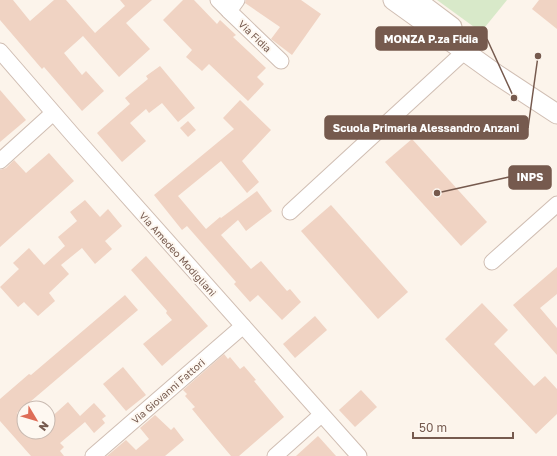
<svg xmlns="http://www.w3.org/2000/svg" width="557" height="456" font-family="'Golos Text',sans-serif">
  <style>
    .green { fill: #d8e9c9 }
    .building { fill: #f0d3c3 }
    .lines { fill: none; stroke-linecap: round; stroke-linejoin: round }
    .minor-casing { stroke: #d0beb3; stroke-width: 17 }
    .tertiary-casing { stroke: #d0beb3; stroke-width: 21 }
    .minor { stroke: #fff; stroke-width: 15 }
    .tertiary { stroke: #fff; stroke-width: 19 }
    .labels { text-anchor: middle; stroke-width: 4; stroke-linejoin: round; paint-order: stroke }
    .street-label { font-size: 10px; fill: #765a4e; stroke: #fef8f1 }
    .leader { fill: none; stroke: #765a4e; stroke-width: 1.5 }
    .callout-dot { fill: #765a4e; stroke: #fef8f1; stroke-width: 1.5 }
    .callout { fill: #765a4e; stroke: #765a4e; stroke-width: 1.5 }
    .callout-label { font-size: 11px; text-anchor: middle; font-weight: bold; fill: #fff }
  </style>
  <rect width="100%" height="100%" fill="#fcf4eb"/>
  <polygon class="green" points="437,0 507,0 481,32"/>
  <g class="building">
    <polygon points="0,0 13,0 30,21 54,0 66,0 95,33 125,6 120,0 152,0 126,23 150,49 119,77 83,36 64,53 82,75 86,71 104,91 82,111 44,67 42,69 0,20"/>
    <polygon points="183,0 194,0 217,24 220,20 236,35 233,37 266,68 257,77 264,84 248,101 209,64 202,71 186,57 192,50 163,20"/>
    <polygon points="246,0 301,0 321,14 292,55 271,39 280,27 245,3"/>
    <polygon points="539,0 557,0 557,29 532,9"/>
    <polygon points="160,66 195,108 178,122 162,103 149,113 146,109 130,123 146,141 122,162 97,133 130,104 125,98 148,79 146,76"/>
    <polygon points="0,90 26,120 0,142"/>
    <polygon points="240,100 271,130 242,161 259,182 247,193 221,161 178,196 206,229 220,217 221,218 257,191 272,211 246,231 238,220 221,235 251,269 261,261 287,291 290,289 301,302 282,320 258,295 250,302 234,284 236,282 187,226 182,230 154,195 234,129 223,118"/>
    <polygon points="188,121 196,130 188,137 180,128"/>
    <polygon points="412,139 487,222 461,246 385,162"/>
    <polygon points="49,153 74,181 0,247 0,170 6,168 14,160 26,173"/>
    <polygon points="85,200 100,217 108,209 122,226 105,241 112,249 95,264 82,248 61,265 69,274 49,293 55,301 38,316 24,302 18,307 0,287 19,269 13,263 29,248 44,265 65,246 58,237 77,221 70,212"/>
    <polygon points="331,205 408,292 378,319 301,231"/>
    <polygon points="146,256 208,326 162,366 143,344 172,320 166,313 167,311 131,270"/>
    <polygon points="557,267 557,294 540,308 557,328 557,355 513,305"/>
    <polygon points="125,295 138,310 17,413 24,421 24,432 48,432 48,420 68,402 80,416 94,403 106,416 102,419 105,423 94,433 85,422 60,443 64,447 60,451 64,456 31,456 0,421 0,399 29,374 31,375"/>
    <polygon points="482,303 508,330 494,344 534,386 545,376 557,389 557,414 536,434 445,339"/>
    <polygon points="315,316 327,330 295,358 283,344"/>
    <polygon points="224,354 228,359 230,357 240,369 244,366 256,380 254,381 284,417 239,456 231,456 215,437 192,409 195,407 185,396 187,394 183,390"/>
    <polygon points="123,367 146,395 126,411 103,384"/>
    <polygon points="361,390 377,407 355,427 339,410"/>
    <polygon points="155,415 171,430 174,427 184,440 165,456 107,456 126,440 136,450 149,439 140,428"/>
    <polygon points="318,436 336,456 296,456"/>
  </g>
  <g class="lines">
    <g class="minor-casing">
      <g id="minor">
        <polyline points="218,0 229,11"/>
        <polyline points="237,0 229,11 281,61"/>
        <polyline points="0,51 72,134 359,456"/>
        <polyline points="0,161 53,113"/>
        <polyline points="290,212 464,52 477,37"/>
        <polyline points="492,262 557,204"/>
        <polyline points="93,456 243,326"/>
        <polyline points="275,456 321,415"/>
      </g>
    </g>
    <g class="tertiary-casing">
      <g id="tertiary">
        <polyline points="393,0 496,74 557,114"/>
        <polyline points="416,0 452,27"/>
      </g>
    </g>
    <use href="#minor" class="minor"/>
    <use href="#tertiary" class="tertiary"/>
  </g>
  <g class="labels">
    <g class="street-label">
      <text transform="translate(255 36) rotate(44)" y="4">Via Fidia</text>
      <text transform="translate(178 254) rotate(48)" y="4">Via Amedeo Modigliani</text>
      <text transform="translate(168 391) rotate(-41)" y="4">Via Giovanni Fattori</text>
    </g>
  </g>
  <path class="leader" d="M514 98L487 39M538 56L528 128M437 193L509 177"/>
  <g class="callout-dot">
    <circle cx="514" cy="98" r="4"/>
    <circle cx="538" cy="56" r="4"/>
    <circle cx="437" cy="193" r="4"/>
  </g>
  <g class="callout">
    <rect x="376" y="27" width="111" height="23" rx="4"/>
    <rect x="325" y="116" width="203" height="23" rx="4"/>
    <rect x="509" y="166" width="42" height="23" rx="4"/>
  </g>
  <g class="callout-label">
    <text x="431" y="43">MONZA P.za Fidia</text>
    <text x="426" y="132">Scuola Primaria Alessandro Anzani</text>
    <text x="530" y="181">INPS</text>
  </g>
  <g transform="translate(36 420) rotate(128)"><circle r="19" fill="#fef8f1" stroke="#c8b9b0"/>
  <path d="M0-3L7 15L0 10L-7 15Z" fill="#de6d57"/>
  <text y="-6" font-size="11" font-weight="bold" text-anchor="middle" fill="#765a4e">N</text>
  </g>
  <path d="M413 432v6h100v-6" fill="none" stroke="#765a4e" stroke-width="2"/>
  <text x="419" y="432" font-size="12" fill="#765a4e" stroke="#fef8f1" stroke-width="3" paint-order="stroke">50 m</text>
</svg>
